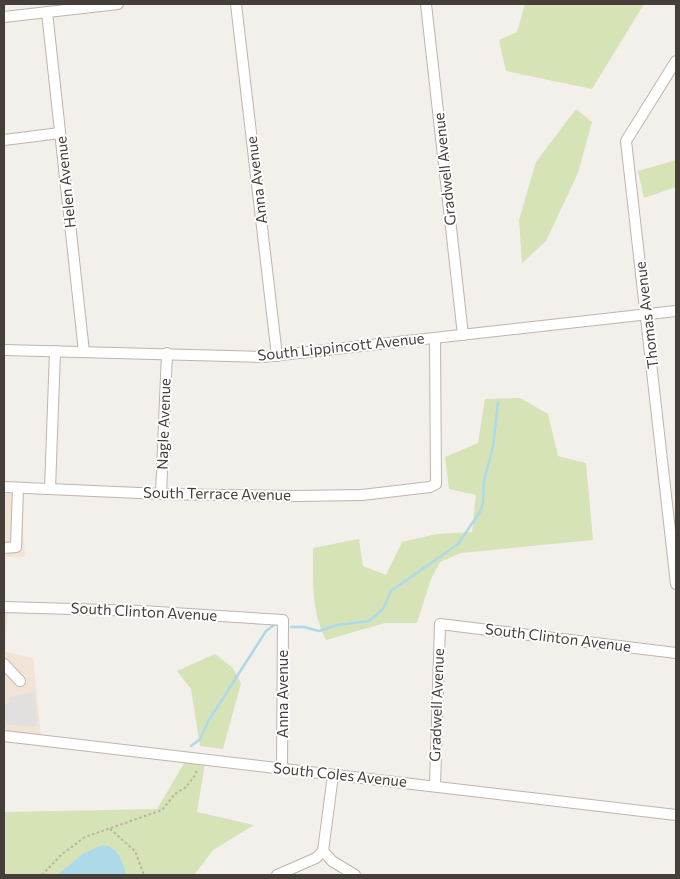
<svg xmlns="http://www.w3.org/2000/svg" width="680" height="879" font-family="Commissioner,sans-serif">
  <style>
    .commercial { fill: #f2e3d7 }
    .green { fill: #d6e3b7 }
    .parking { fill: #e2e0de }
    .water { fill: #add9e9 }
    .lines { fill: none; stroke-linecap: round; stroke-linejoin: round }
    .stream { stroke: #add9e9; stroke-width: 2.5 }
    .minor-casing { stroke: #beb5ad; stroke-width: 12 }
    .path { stroke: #beafa0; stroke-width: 2; stroke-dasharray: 2.5 2.5; stroke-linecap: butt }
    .minor { stroke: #fff; stroke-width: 10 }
    .labels { text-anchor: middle; stroke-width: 4; stroke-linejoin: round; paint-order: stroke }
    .street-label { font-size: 15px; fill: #463f39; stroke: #fff }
  </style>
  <rect width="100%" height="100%" fill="#f3efea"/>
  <g class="commercial">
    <polygon points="4,494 20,494 25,557 6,557 4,584"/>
    <polygon points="4,609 8,609 5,652 33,658 41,737 4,733"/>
  </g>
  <g class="green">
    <polygon points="525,4 644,4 592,89 506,71 499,40 517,32"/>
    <polygon points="576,109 592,122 578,173 546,241 522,263 519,220 536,162"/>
    <polygon points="676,160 676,187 644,198 638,171"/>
    <path d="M520,398L548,414L558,456L586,463L593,540L461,553L440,562L431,579L417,623H385L326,640C311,610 313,582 313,548L359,539L363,566L386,575L402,542L437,534L472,532L476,495L449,489L445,457L478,443L485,399Z"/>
    <polygon points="215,654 233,668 241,683 223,749 200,746 191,689 177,671"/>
    <polygon points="189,755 206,757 197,812 254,825 213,850 194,875 4,875 4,812 157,809"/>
  </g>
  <polygon class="parking" points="35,692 37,727 4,724 4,704 9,703 9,697"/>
  <path class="water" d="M103,845C118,847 123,862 126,875H57L84,853Z"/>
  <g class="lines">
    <g class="stream">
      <polyline points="291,627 304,627 319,631 337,625 369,621 383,609 391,591 458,544 480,512 483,503 484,481 493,447 498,403"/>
      <polyline points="191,746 200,739 209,720 266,631 274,625"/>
    </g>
    <g class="minor-casing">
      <g id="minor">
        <polyline points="236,4 277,356"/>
        <polyline points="426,4 463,335"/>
        <polyline points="47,12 84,352"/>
        <polyline points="4,17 118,4"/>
        <polyline points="676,61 626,141 676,584"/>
        <polyline points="4,140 60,133"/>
        <polyline points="4,350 263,357 676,311"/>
        <polyline points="4,487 161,494 296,496 362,495 430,487 436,484 435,338"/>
        <polyline points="50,489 55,351"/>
        <polyline points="161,494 167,353"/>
        <polyline points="4,548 16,547 18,488"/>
        <polyline points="4,607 142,611 283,620 282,769"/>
        <polyline points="4,664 20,681"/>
        <polyline points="4,736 676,815"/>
        <polyline points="333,775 323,851 332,861 355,875"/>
        <polyline points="435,785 440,624 676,653"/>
        <polyline points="277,875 316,858 323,851"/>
      </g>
    </g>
    <g class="path">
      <polyline points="110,829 135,851 144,875"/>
      <polyline points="42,875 61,855 85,837 162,810 175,794 186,787 196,774 197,769"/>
    </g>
    <use href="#minor" class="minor"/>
  </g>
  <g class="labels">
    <g class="street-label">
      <text transform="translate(445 169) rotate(-96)" y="5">Gradwell Avenue</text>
      <text transform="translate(257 180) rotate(-97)" y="5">Anna Avenue</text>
      <text transform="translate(66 182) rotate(-96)" y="5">Helen Avenue</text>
      <text transform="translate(647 315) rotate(-97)" y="5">Thomas Avenue</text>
      <text transform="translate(341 347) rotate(-6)" y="5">South Lippincott Avenue</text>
      <text transform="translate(164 424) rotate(-88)" y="5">Nagle Avenue</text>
      <text transform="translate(217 494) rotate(1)" y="5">South Terrace Avenue</text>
      <text transform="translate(144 612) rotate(3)" y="5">South Clinton Avenue</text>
      <text transform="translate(558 638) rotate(7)" y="5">South Clinton Avenue</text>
      <text transform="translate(283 694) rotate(-90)" y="5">Anna Avenue</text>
      <text transform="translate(437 705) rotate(-88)" y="5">Gradwell Avenue</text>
      <text transform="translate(340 775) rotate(6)" y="5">South Coles Avenue</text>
    </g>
  </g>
  <rect width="680" height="879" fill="none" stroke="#463f39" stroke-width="10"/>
</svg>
